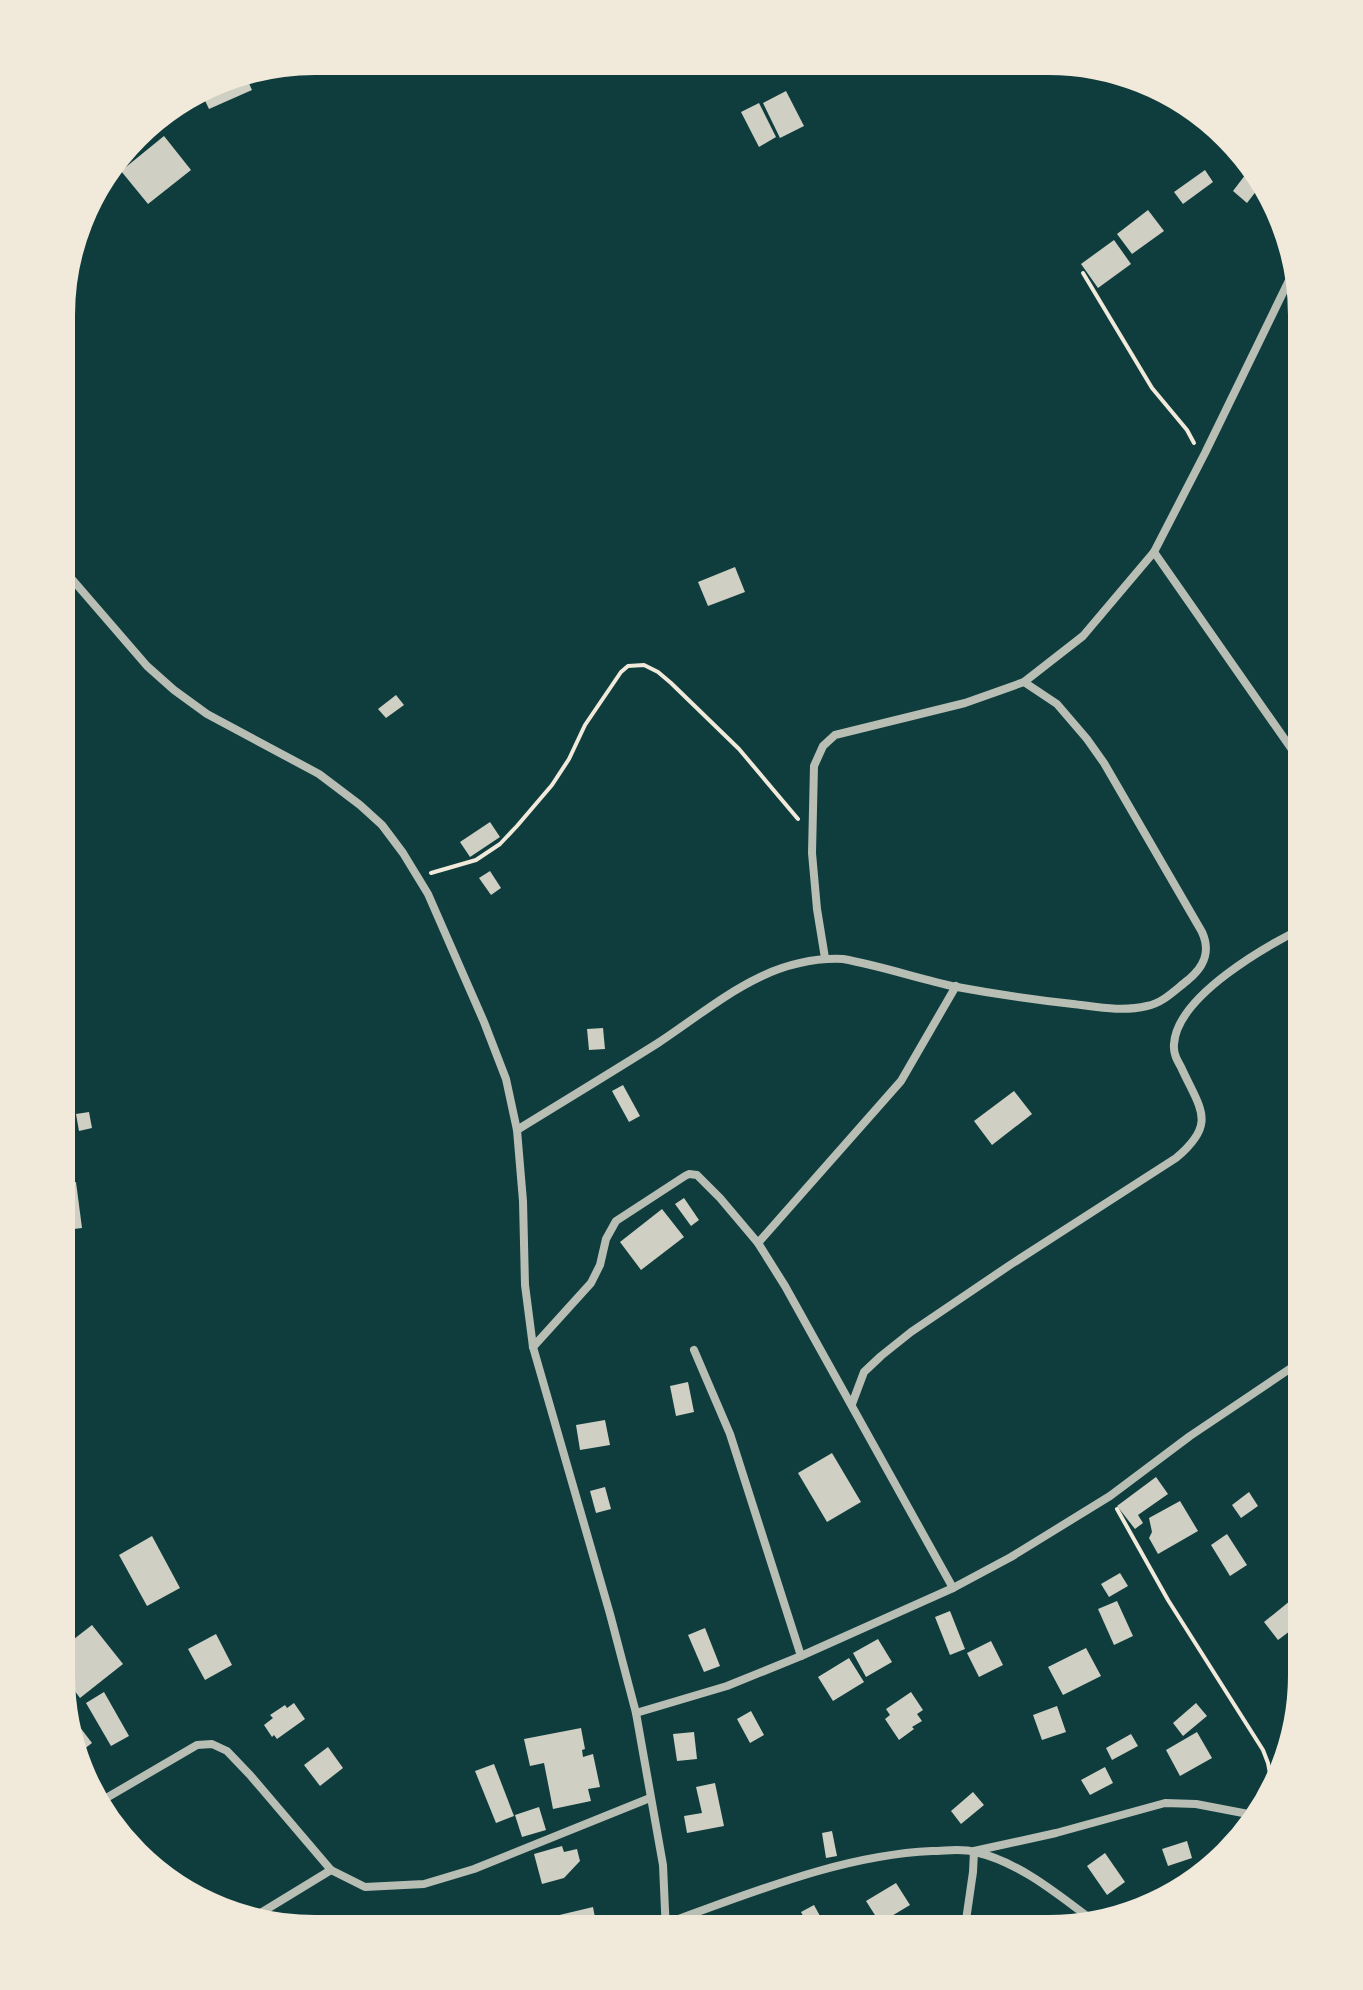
<svg xmlns="http://www.w3.org/2000/svg" width="1363" height="1990" font-family="'Source Serif 4',serif">
  <style>
    .building { fill: #cfcfc3 }
    .lines { fill: none; stroke-linecap: round; stroke-linejoin: round }
    .path { stroke: #f1e9da; stroke-width: 4 }
    .minor { stroke: #b8beb3; stroke-width: 8 }
    .rim { fill: none; stroke: #f1e9da; stroke-width: 10 }
  </style>
  <rect width="100%" height="100%" fill="#0f3d3e"/>
  <g class="building">
    <polygon points="242,68 252,90 209,109 199,88 231,70"/>
    <polygon points="786,91 804,126 780,138 763,103"/>
    <polygon points="759,103 776,137 759,147 741,112"/>
    <polygon points="164,136 191,170 148,204 121,171"/>
    <polygon points="1252,166 1264,181 1247,203 1233,191"/>
    <polygon points="1205,170 1213,182 1183,204 1174,192"/>
    <polygon points="1148,210 1164,231 1132,254 1117,234"/>
    <polygon points="1114,240 1131,264 1098,288 1081,264"/>
    <polygon points="735,567 745,592 708,606 698,582"/>
    <polygon points="396,695 404,705 386,718 378,709"/>
    <polygon points="490,822 500,837 470,857 460,842"/>
    <polygon points="490,871 501,888 491,895 479,878"/>
    <polygon points="603,1028 605,1049 589,1050 587,1029"/>
    <polygon points="623,1085 640,1116 629,1122 612,1091"/>
    <polygon points="1014,1091 1032,1114 992,1145 974,1121"/>
    <polygon points="89,1112 92,1128 79,1131 76,1114"/>
    <polygon points="76,1182 82,1228 57,1231 57,1185"/>
    <polygon points="684,1198 699,1220 691,1226 675,1204"/>
    <polygon points="662,1209 684,1237 641,1270 620,1242"/>
    <polygon points="688,1382 694,1412 676,1416 670,1386"/>
    <polygon points="605,1420 610,1445 580,1450 576,1425"/>
    <polygon points="832,1453 861,1502 827,1522 798,1473"/>
    <polygon points="1156,1477 1168,1494 1138,1515 1143,1523 1135,1529 1117,1506"/>
    <polygon points="605,1487 611,1509 596,1513 590,1491"/>
    <polygon points="1249,1492 1258,1506 1241,1518 1232,1505"/>
    <polygon points="1180,1501 1198,1531 1158,1554 1149,1538 1152,1532 1149,1518"/>
    <polygon points="1227,1534 1247,1565 1230,1576 1211,1545"/>
    <polygon points="152,1536 180,1588 147,1606 119,1555"/>
    <polygon points="1120,1573 1128,1586 1109,1597 1101,1584"/>
    <polygon points="1296,1596 1306,1609 1306,1619 1278,1640 1264,1622"/>
    <polygon points="1117,1601 1133,1636 1114,1645 1098,1609"/>
    <polygon points="950,1611 965,1649 950,1655 935,1617"/>
    <polygon points="92,1625 123,1664 80,1698 56,1666 56,1653"/>
    <polygon points="705,1628 720,1666 704,1672 688,1635"/>
    <polygon points="216,1634 232,1665 205,1680 188,1649"/>
    <polygon points="878,1639 892,1662 866,1677 853,1653"/>
    <polygon points="991,1641 1003,1665 979,1677 967,1653"/>
    <polygon points="1086,1648 1101,1676 1063,1695 1048,1667"/>
    <polygon points="849,1658 864,1682 833,1701 818,1677"/>
    <polygon points="104,1692 129,1736 111,1746 86,1703"/>
    <polygon points="911,1692 923,1710 917,1714 922,1721 912,1727 914,1729 899,1740 885,1719 890,1715 886,1709"/>
    <polygon points="294,1703 305,1719 277,1739 274,1735 272,1737 264,1725 273,1718 270,1715 285,1705 287,1708"/>
    <polygon points="1196,1703 1207,1716 1183,1736 1173,1723"/>
    <polygon points="63,1705 92,1743 75,1756 67,1725"/>
    <polygon points="1057,1706 1066,1732 1042,1740 1033,1715"/>
    <polygon points="751,1711 764,1735 750,1743 737,1719"/>
    <polygon points="581,1728 585,1749 582,1750 583,1757 593,1754 600,1787 588,1789 591,1801 553,1809 544,1763 530,1766 524,1739"/>
    <polygon points="694,1732 697,1759 677,1761 673,1734"/>
    <polygon points="1197,1732 1212,1758 1180,1776 1166,1750"/>
    <polygon points="1131,1734 1138,1746 1112,1760 1106,1748"/>
    <polygon points="328,1747 343,1768 320,1786 304,1765"/>
    <polygon points="494,1764 514,1816 496,1823 475,1771"/>
    <polygon points="1105,1767 1113,1783 1090,1795 1081,1780"/>
    <polygon points="715,1783 724,1826 687,1833 684,1816 702,1813 696,1787"/>
    <polygon points="973,1792 984,1805 961,1824 951,1811"/>
    <polygon points="539,1807 546,1830 522,1837 515,1815"/>
    <polygon points="832,1831 837,1856 826,1858 822,1833"/>
    <polygon points="1187,1841 1192,1858 1168,1866 1162,1849"/>
    <polygon points="562,1846 564,1852 577,1849 580,1861 564,1878 542,1884 534,1854"/>
    <polygon points="1105,1853 1125,1882 1107,1895 1087,1866"/>
    <polygon points="896,1883 910,1905 880,1923 866,1901"/>
    <polygon points="814,1905 826,1927 812,1933 801,1912"/>
    <polygon points="593,1907 598,1933 533,1933 530,1922"/>
  </g>
  <g class="lines">
    <g class="path">
      <polyline points="1083,273 1152,388 1187,430 1194,443"/>
      <polyline points="431,873 476,860 500,844 517,826 552,785 569,759 585,725 621,672 628,666 644,665 658,672 671,683 739,749 798,819"/>
      <polyline points="1117,1509 1168,1600 1263,1750 1268,1763 1273,1790"/>
    </g>
    <g class="minor">
      <polyline points="1154,552 1307,771"/>
      <polyline points="58,563 147,666 174,690 207,714 319,774 360,805 382,825 403,853 428,894 484,1022 506,1079 517,1130 523,1201 525,1285 533,1347 610,1614 636,1713 663,1865 666,1933"/>
      <polyline points="825,958 817,909 812,853 814,766 823,746 835,735 965,703 1024,682 1083,636 1154,552 1205,453 1296,266"/>
      <path d="M517,1130C564,1101 612,1072 658,1043C717,1004 767,956 843,959C882,966 919,979 957,987C995,994 1035,1000 1073,1004C1098,1007 1122,1012 1147,1006C1163,1003 1175,990 1188,980C1204,967 1211,952 1202,932L1104,763L1087,739L1057,704L1024,682"/>
      <polyline points="758,1243 901,1081 956,986"/>
      <polyline points="533,1347 591,1283 600,1265 606,1239 616,1221 685,1176 689,1174 697,1175 720,1198 758,1243 785,1286 953,1588"/>
      <polyline points="694,1350 730,1434 801,1656"/>
      <path d="M852,1404L864,1372L881,1356L911,1332L1010,1265L1176,1158C1218,1123 1200,1109 1181,1067C1177,1060 1173,1053 1174,1044C1177,996 1267,945 1307,926"/>
      <polyline points="636,1713 727,1686 801,1656 953,1588 1011,1557 1110,1496 1190,1436 1294,1366 1307,1362"/>
      <polyline points="96,1804 197,1745 212,1744 227,1751 250,1775 331,1870 365,1887 424,1884 474,1869 650,1798"/>
      <polyline points="249,1920 331,1870"/>
      <path d="M667,1923C752,1893 841,1855 932,1851C946,1851 962,1848 975,1852C1020,1862 1060,1896 1096,1923"/>
      <polyline points="964,1934 973,1872 974,1851 1056,1833 1165,1803 1196,1804 1264,1817"/>
    </g>
  </g>
  <path d="M0 0H1363V1990H0ZM315 70H1048A245 245 0 0 1 1293 315V1675A245 245 0 0 1 1048 1920H315A245 245 0 0 1 70 1675V315A245 245 0 0 1 315 70Z" fill="#f1e9da" fill-rule="evenodd"/>
  <path class="rim" d="M315 70H1048A245 245 0 0 1 1293 315V1675A245 245 0 0 1 1048 1920H315A245 245 0 0 1 70 1675V315A245 245 0 0 1 315 70Z"/>
</svg>
